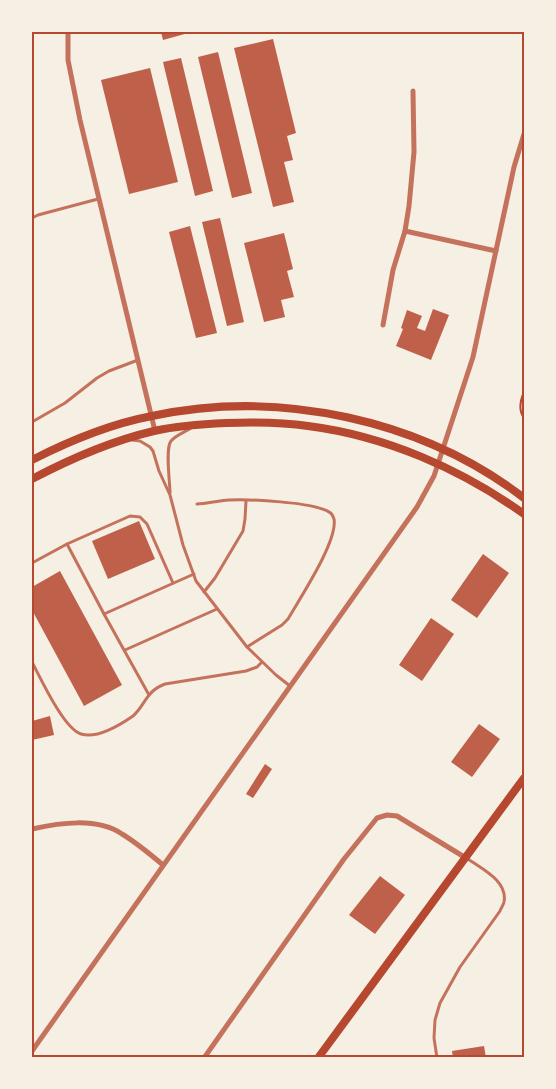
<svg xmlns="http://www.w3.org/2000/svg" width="556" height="1089" font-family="'Fira Sans',sans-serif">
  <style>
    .building { fill: #bf614a }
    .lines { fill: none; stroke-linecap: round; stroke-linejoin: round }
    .path { stroke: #b5482f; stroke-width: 2 }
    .service { stroke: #c5725c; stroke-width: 3 }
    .minor { stroke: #c5725c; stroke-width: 5 }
    .secondary { stroke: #b5482f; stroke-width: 8 }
    .primary { stroke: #b5482f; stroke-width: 8 }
    .neatline { fill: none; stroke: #b5482f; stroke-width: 2 }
  </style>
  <rect width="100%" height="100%" fill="#f6efe4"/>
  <g class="building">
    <polygon points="161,32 192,32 163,40"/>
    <polygon points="273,39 296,133 287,136 293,160 284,162 294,202 273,207 234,48"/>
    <polygon points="218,52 252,193 232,198 198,57"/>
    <polygon points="181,58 213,191 195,196 163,62"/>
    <polygon points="150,68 178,182 129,194 101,80"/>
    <polygon points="220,218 244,322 227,326 202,222"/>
    <polygon points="190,226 217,333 196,338 169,232"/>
    <polygon points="284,233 293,269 287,271 294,297 281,300 285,317 264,322 244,243"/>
    <polygon points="433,309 449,315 431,360 396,346 403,329 401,328 407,310 422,316 417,328 425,331"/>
    <polygon points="139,521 155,559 108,579 92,541"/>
    <polygon points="483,554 509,573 477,618 451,600"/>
    <polygon points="60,571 122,685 84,706 32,610 32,587"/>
    <polygon points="431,618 454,634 422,681 399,665"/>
    <polygon points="50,716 54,735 32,740 32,721"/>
    <polygon points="479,724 500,739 472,777 451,762"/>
    <polygon points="265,764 272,769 253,798 246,794"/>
    <polygon points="380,876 405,895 375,934 349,915"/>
    <polygon points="484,1046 486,1058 453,1058 452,1051"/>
  </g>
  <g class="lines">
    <path class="path" d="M524,392C520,401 518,410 524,418"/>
    <g class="service">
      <polyline points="32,218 38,215 98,199"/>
      <polyline points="32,422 65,403 97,378 109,371 138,360"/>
      <polyline points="132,440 140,441 150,447 153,451 159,471 170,495 183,545 196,581 247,647 276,675 290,686"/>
      <path d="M170,493C170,482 165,449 171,441C176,435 185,432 191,428"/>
      <path d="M197,504C207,503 218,501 229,500C248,499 314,502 329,512C332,513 333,516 334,519C338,541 300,598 288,619L282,625L247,647"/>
      <polyline points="67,544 104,614 149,695"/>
      <polyline points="32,563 67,544 130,516 140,517 147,524 173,583"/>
      <polyline points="204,592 215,578 243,531 245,519 246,501"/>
      <polyline points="104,614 194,574"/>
      <polyline points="125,650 217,609"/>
      <path d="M32,662C41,679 64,729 81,734C97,739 120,725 133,716C141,709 143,702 150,694C154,689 160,686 165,684L246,671L257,667L262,662"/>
      <path d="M437,1058L434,1038L435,1020L440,1003L460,967L500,911C501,908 503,906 504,902C508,881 482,869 468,859"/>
    </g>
    <g class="minor">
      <polyline points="68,32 68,60 80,120 155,431"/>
      <polyline points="405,231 496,251"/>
      <polyline points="383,325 393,270 405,231 409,206 414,152 413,91"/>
      <path d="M32,829C59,823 97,817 122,834C137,843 150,854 163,865"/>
      <polyline points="32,1051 417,507 434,476 473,357 514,167 524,134"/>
      <polyline points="204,1058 344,859 377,818 387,815 397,816 466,858"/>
    </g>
    <g class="secondary">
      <path d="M32,460C69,441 110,424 152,416C279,389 421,419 524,498"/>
      <path d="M32,479C70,459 111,441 154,431C177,426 202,424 226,423C253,422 281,422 308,426C386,436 461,469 524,514"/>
    </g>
    <polyline class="primary" points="318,1058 524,778"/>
  </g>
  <rect width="556" height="1089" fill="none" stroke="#f6efe4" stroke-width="66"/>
  <rect x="33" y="33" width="490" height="1023" class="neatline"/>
</svg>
